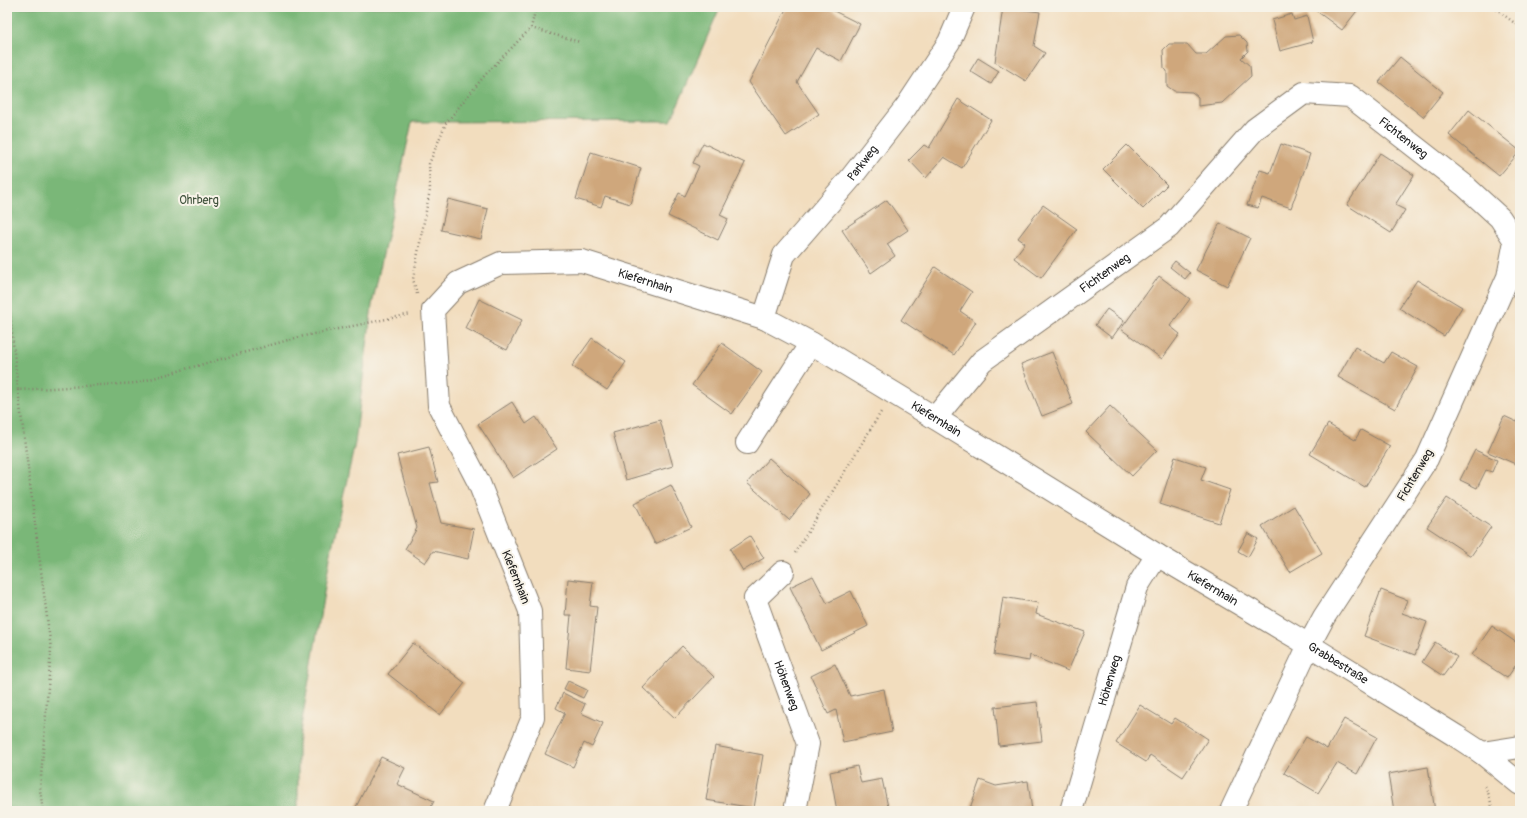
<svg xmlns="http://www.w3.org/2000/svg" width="1527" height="818" font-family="Pangolin,sans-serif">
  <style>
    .forest { fill: #7ab778; stroke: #4b6a4a }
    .building { fill: #cfa77b }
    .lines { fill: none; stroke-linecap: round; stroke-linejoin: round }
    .minor-casing { stroke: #877c6d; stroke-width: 24 }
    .path { stroke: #877c6d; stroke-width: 2.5; stroke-dasharray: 1 3; stroke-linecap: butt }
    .minor { stroke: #fff; stroke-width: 22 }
    .labels { text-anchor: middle; stroke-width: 4; stroke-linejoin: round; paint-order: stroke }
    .street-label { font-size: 12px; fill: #1c1c1c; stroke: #f7f3e8 }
    .park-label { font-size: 12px; fill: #42543e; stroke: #f7f3e8 }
  </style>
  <rect width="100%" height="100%" fill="#f7f3e8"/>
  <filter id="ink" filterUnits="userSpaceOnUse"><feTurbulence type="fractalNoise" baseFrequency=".025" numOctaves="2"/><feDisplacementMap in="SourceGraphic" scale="8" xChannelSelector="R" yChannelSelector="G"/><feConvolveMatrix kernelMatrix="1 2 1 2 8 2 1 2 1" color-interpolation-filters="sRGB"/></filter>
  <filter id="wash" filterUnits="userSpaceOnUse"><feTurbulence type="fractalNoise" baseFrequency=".012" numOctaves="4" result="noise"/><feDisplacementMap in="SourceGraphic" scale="16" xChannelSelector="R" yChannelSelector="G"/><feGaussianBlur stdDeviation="0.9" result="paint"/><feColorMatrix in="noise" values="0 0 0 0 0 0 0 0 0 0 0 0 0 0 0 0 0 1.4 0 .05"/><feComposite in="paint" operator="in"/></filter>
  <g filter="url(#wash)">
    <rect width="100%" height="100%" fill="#f2ddbe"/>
    <polygon class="forest" points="7,7 720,7 671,121 412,122 372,305 355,443 331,552 298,744 298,811 7,811"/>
    <g id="blocks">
      <g class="building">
        <polygon points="787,7 826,7 860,24 841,61 816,48 797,82 819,114 786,136 749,82"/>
        <polygon points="1003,7 1040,12 1034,46 1045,53 1026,81 995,62"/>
        <polygon points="1311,7 1360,7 1342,30"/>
        <polygon points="1292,14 1294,20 1307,16 1313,42 1280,51 1272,20"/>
        <polygon points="1239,35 1247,43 1248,51 1241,58 1250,66 1251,76 1222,103 1198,106 1198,97 1192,92 1174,91 1167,86 1167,71 1164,68 1163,50 1169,44 1187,44 1196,54 1206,54 1226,36"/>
        <polygon points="1400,57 1443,92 1423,117 1379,82"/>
        <polygon points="978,58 999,71 991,84 970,71"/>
        <polygon points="958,99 991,120 962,168 944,157 926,178 909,160 924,145 929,148"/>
        <polygon points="1469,110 1520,151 1499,176 1449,135"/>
        <polygon points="703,143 745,163 720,215 728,219 718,240 668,216 679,193 685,196 699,166 693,163"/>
        <polygon points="1281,144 1310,154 1291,208 1262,198 1258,208 1247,205 1260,170 1270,173"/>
        <polygon points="1127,145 1167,185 1143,209 1103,169"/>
        <polygon points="591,152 641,168 630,204 605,196 601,207 576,199"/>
        <polygon points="1380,153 1414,175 1395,205 1405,210 1391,233 1347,205"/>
        <polygon points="448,199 488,209 481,239 441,230"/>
        <polygon points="887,200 908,230 887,244 895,256 871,273 842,230"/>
        <polygon points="1043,205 1077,229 1041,278 1014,258 1025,243 1018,238"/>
        <polygon points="1220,223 1250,238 1227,286 1196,270"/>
        <polygon points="1175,261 1190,273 1185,279 1170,267"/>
        <polygon points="935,267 972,292 960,311 976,322 954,355 901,320"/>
        <polygon points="1159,276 1190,299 1170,326 1180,334 1162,359 1121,329"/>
        <polygon points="1417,280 1462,307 1444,336 1399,308"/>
        <polygon points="479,299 522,320 507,350 465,328"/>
        <polygon points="1107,309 1124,321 1112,338 1095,325"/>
        <polygon points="592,338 626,362 607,390 572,366"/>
        <polygon points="722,343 762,372 732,414 692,385"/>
        <polygon points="1355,347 1384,363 1391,352 1418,367 1395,409 1338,377"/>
        <polygon points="1052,352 1073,404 1042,416 1021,364"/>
        <polygon points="512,402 526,424 536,417 557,449 513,478 478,424"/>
        <polygon points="1110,406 1157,450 1132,476 1086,432"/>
        <polygon points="1520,415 1520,466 1488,452 1504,416 1517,422"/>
        <polygon points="660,420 673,466 626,480 613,433"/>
        <polygon points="1328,424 1355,440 1361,430 1390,446 1365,487 1310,454"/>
        <polygon points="429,447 438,482 430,483 441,523 474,529 468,559 433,551 425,563 405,549 417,528 397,455"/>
        <polygon points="1475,450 1497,460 1492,472 1486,470 1477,488 1460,480"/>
        <polygon points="1175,457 1206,467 1201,480 1230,490 1219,523 1160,504"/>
        <polygon points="769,458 810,494 789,520 747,483"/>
        <polygon points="671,485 691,527 655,544 635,503"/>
        <polygon points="1447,498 1491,527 1471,556 1427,527"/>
        <polygon points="1294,506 1322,553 1290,572 1262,526"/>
        <polygon points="1248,533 1258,539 1248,557 1238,551"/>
        <polygon points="750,536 764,558 743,571 730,549"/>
        <polygon points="813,576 827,603 851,591 868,626 821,650 790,587"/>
        <polygon points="568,579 593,582 590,606 597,607 590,671 566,668 571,615 565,615"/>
        <polygon points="1381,590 1407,600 1402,613 1427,622 1415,655 1364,636"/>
        <polygon points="1003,597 1038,603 1036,614 1085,632 1068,671 1030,655 1029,661 994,655"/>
        <polygon points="1492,626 1520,645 1520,659 1507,678 1472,655"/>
        <polygon points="1435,642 1457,657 1443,676 1422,662"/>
        <polygon points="413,643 465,683 440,715 388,674"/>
        <polygon points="682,646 714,677 675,718 643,688"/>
        <polygon points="835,664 850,696 884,689 892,732 843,742 836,710 828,714 811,676"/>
        <polygon points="568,681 587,690 583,698 564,689"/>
        <polygon points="563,693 585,704 581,713 603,723 592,747 584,743 573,767 545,754 565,713 556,708"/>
        <polygon points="1037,702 1042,741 999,746 995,707"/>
        <polygon points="1140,705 1171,724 1175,718 1208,739 1183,777 1150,755 1146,762 1116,743"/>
        <polygon points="1344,719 1377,737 1357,774 1337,763 1318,793 1284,773 1306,737 1327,749"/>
        <polygon points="715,746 763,755 754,808 706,800"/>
        <polygon points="381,757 405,768 397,784 434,801 429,811 360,811 355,809"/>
        <polygon points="857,766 861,783 882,779 888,807 869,811 837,811 830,772"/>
        <polygon points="1428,767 1435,811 1394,811 1388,774"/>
        <polygon points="980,780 996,786 1028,781 1032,811 969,811"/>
      </g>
    </g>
  </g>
  <g filter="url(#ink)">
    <use href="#blocks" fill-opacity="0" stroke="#877c6d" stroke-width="1"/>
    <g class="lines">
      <g class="minor-casing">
        <g id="minor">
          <path id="s1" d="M764,318L784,255L850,179L906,107L949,42L964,7"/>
          <path id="s2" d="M935,418L982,361L1169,227L1255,129L1304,93L1350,96L1464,185L1500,218L1515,241L1508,277L1427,459L1324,617L1309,645L1231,811"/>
          <polyline points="747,443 811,343"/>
          <path id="s3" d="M783,572L755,599L808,744L795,811"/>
          <polyline points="1482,753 1520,747"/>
          <path id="s4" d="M495,811L533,717L530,611L479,483L439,406L433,310L458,283L501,263L582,261L764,318L811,343L935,418L1157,555L1309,645L1456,736L1482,753L1520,784"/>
          <path id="s5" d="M1071,811L1137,587L1157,555"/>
        </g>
      </g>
      <g class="path">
        <polyline points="1493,7 1520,27"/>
        <polyline points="531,28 580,42"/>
        <polyline points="7,285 18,390 136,383 299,337 411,314"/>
        <polyline points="417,294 413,279 430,190 429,164 446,123 485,75 531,28 536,7"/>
        <polyline points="18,390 51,649 40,790 43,811"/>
        <polyline points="795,553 881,412"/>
        <polyline points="1485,786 1489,795 1493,811"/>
      </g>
      <use href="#minor" class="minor"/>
    </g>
  </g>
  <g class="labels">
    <g class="street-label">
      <text dy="4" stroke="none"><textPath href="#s2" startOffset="609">Fichtenweg</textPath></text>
      <text dy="4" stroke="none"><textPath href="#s1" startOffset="187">Parkweg</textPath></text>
      <text dy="4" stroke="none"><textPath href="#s2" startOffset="225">Fichtenweg</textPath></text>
      <text dy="4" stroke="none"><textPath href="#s4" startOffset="760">Kiefernhain</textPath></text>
      <text dy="4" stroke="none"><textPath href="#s4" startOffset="1084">Kiefernhain</textPath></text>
      <text transform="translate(1415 475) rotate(-59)" y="4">Fichtenweg</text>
      <text transform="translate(516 577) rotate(68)" y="4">Kiefernhain</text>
      <text dy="4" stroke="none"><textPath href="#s4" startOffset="1408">Kiefernhain</textPath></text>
      <text dy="4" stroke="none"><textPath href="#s4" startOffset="1554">Grabbestraße</textPath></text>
      <text dy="4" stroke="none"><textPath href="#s5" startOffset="136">Höhenweg</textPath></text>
      <text dy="4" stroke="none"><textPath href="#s3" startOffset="131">Höhenweg</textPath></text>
    </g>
    <g class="park-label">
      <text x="199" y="204">Ohrberg</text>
    </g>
  </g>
  <rect width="1527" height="818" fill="none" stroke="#f7f3e8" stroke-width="24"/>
</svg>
